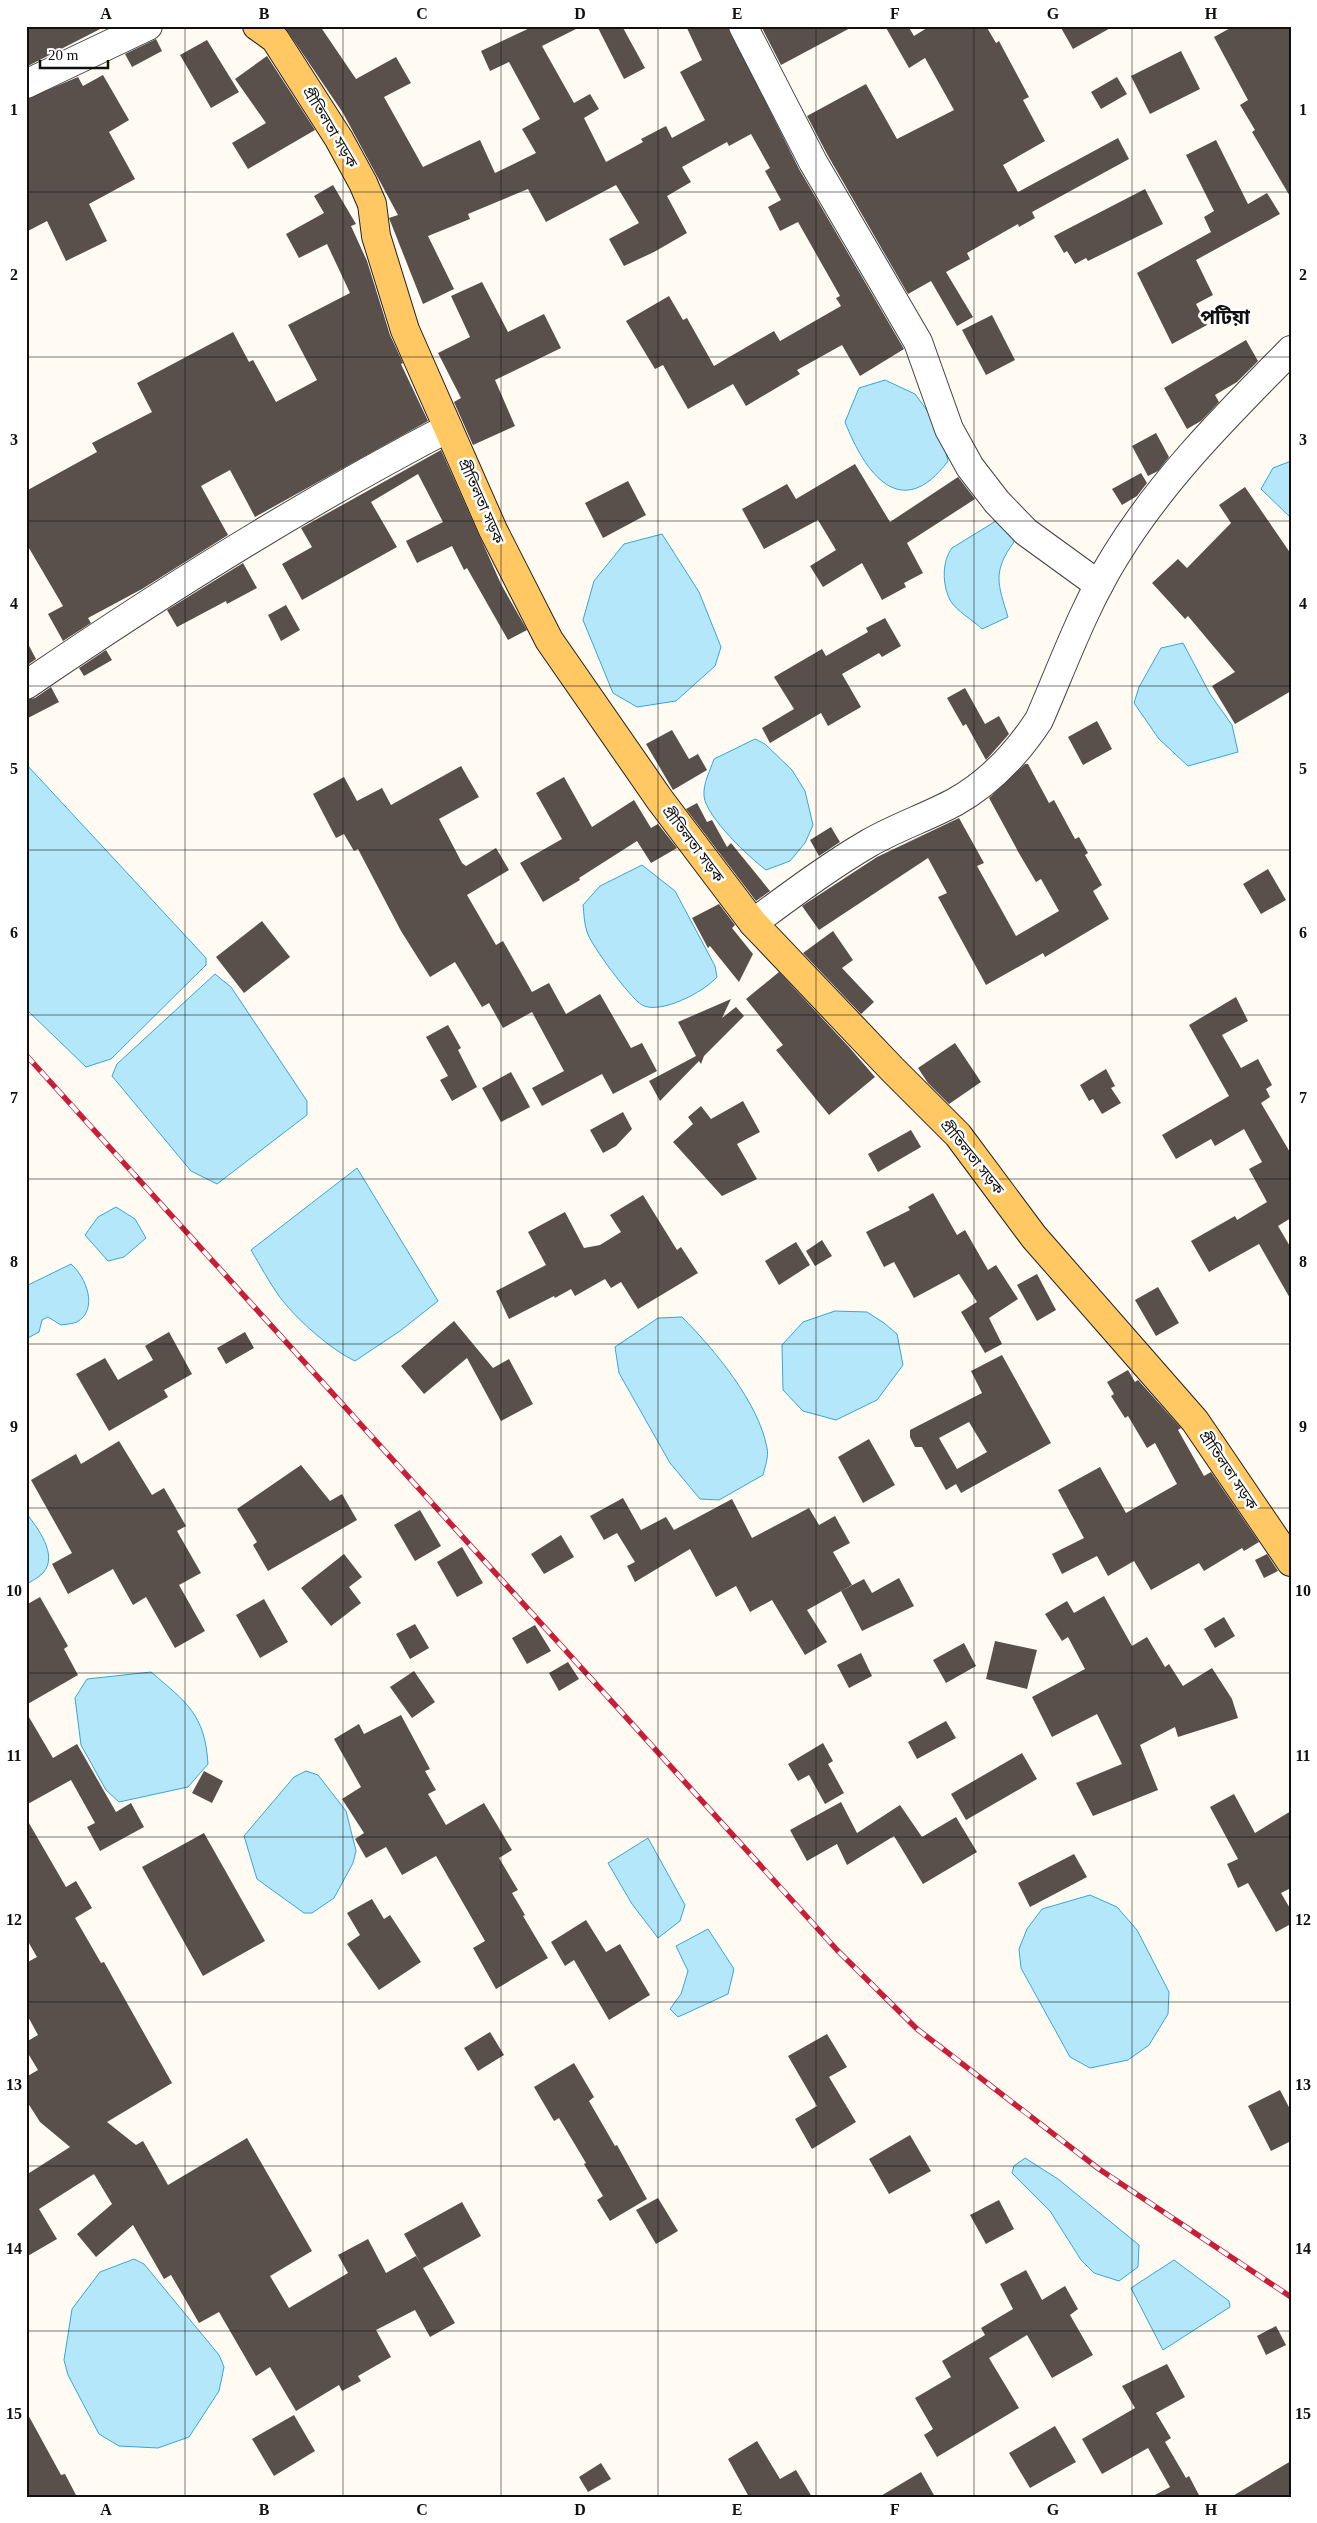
<svg xmlns="http://www.w3.org/2000/svg" width="1317" height="2523" font-family="'Times New Roman','Noto Sans Bengali',serif">
  <style>
    .water { fill: #b4e7fa; stroke: #36a7d5 }
    .building { fill: #594f4b; fill-rule: evenodd }
    .lines { fill: none; stroke-linecap: round; stroke-linejoin: round }
    .minor-casing { stroke: #434343; stroke-width: 30 }
    .major-casing { stroke: #212121; stroke-width: 30 }
    .minor { stroke: #fff; stroke-width: 28 }
    .major { stroke: #ffc862; stroke-width: 28 }
    .rail-casing { stroke: #c91e39; stroke-width: 5.5 }
    .rail { stroke: #fff; stroke-width: 4; stroke-dasharray: 11; stroke-linecap: butt }
    .grid { fill: none; stroke: #101010; stroke-width: 1; stroke-opacity: 0.55 }
    .labels { text-anchor: middle; stroke-width: 5; stroke-linejoin: round; paint-order: stroke }
    .street-label { font-size: 15px; fill: #101010; stroke: #fff }
    .district-label { font-size: 20px; font-weight: bold; fill: #101010; stroke: #fff }
    .neatline { fill: none; stroke: #101010; stroke-width: 2 }
    .grid-label { font-size: 16px; text-anchor: middle; font-weight: bold; fill: #101010 }
  </style>
  <rect width="100%" height="100%" fill="#fffbf2"/>
  <g class="water">
    <path d="M885,380L915,394L939,427L948,461C901,524 865,473 845,422L859,388Z"/>
    <polygon points="1291,461 1291,518 1261,489 1273,468"/>
    <path d="M1004,516L1014,542C992,572 998,584 1008,617L982,629C973,620 956,611 950,600C942,584 942,561 952,548Z"/>
    <polygon points="662,534 699,592 721,647 715,666 676,701 637,707 613,693 583,620 594,581 624,544"/>
    <polygon points="1183,643 1210,694 1232,725 1238,752 1188,766 1159,739 1134,703 1139,687 1161,648"/>
    <path d="M755,739L765,744L792,770L805,791L813,825L805,843L790,861L766,870C750,858 706,817 704,796C703,783 710,771 714,759Z"/>
    <polygon points="26,764 206,958 206,965 111,1059 86,1067 26,1009"/>
    <path d="M642,865L675,891L715,966L717,977C704,992 660,1015 642,1005C630,998 591,945 587,932C584,923 584,913 583,905L600,886Z"/>
    <polygon points="215,974 231,987 307,1101 307,1115 217,1184 191,1171 112,1076 117,1064"/>
    <path d="M357,1168L438,1301L400,1331L355,1361C330,1349 296,1319 279,1296C269,1282 260,1265 251,1250Z"/>
    <polygon points="116,1207 135,1219 146,1238 124,1257 108,1261 85,1235 98,1217"/>
    <path d="M71,1264C86,1277 99,1309 77,1322C73,1324 66,1324 61,1325L48,1317L42,1320L39,1332L26,1339V1286Z"/>
    <polygon points="835,1311 867,1312 884,1323 897,1334 903,1365 877,1400 836,1420 803,1411 783,1390 782,1345 803,1322"/>
    <path d="M682,1317C714,1349 759,1403 767,1448C769,1456 765,1467 763,1475L719,1500L700,1499L670,1463L619,1373L615,1347L658,1318Z"/>
    <path d="M26,1513C37,1527 59,1555 43,1573C38,1578 31,1581 26,1585Z"/>
    <path d="M151,1672C186,1702 205,1714 208,1764L188,1787L119,1802L106,1790L81,1745L75,1698L87,1679Z"/>
    <polygon points="306,1771 318,1775 346,1811 356,1851 353,1863 334,1898 312,1913 304,1913 257,1879 244,1836 294,1777"/>
    <polygon points="648,1838 685,1905 680,1921 658,1938 632,1904 608,1863"/>
    <polygon points="1090,1895 1117,1907 1137,1930 1169,1992 1168,2014 1149,2045 1128,2060 1090,2068 1070,2057 1021,1968 1019,1949 1027,1929 1042,1909"/>
    <polygon points="708,1929 734,1969 728,1994 678,2017 670,2009 681,1994 688,1971 676,1946"/>
    <polygon points="1025,2158 1058,2179 1139,2245 1138,2267 1119,2281 1094,2273 1081,2260 1050,2211 1012,2173 1014,2166"/>
    <polygon points="134,2259 144,2264 219,2355 224,2367 219,2391 189,2437 158,2448 119,2446 99,2434 68,2375 64,2360 72,2309 100,2272"/>
    <polygon points="1174,2260 1229,2301 1230,2307 1163,2350 1131,2288"/>
  </g>
  <g class="building">
    <polygon points="26,26 106,26 26,67"/>
    <polygon points="284,26 320,26 356,79 396,57 411,83 384,97 423,167 480,140 495,173 536,153 522,129 540,119 509,62 490,71 481,51 534,26 582,26 542,46 574,103 590,94 599,109 584,118 606,162 643,142 641,139 666,126 672,138 705,120 680,72 702,60 686,26 728,26 799,169 904,349 860,376 842,345 797,370 800,374 746,406 733,384 688,409 663,365 655,369 626,321 669,296 683,320 687,318 714,366 774,331 780,341 841,306 836,298 840,296 798,222 780,231 768,207 781,200 765,171 770,168 751,134 729,146 727,142 682,167 691,182 667,196 687,233 654,252 624,266 609,239 639,223 616,185 546,222 528,189 468,214 470,219 428,236 454,289 423,304 389,218 398,215 343,113"/>
    <polygon points="597,26 622,26 645,68 624,79"/>
    <polygon points="761,26 854,26 781,65"/>
    <polygon points="885,26 908,26 914,36 930,26 986,26 996,43 999,41 1029,97 1023,100 1045,141 1003,165 1018,192 1118,138 1129,159 1032,212 1035,218 1019,227 1018,224 967,253 970,259 946,272 973,317 957,326 931,281 908,294 827,154 807,116 866,84 897,139 954,110 925,58 909,68"/>
    <polygon points="1060,26 1114,26 1073,49"/>
    <polygon points="1234,26 1291,26 1291,198 1252,132 1255,130 1240,105 1248,100 1214,37"/>
    <polygon points="156,39 162,51 132,67 125,54"/>
    <polygon points="207,40 239,92 211,108 180,55"/>
    <polygon points="1181,51 1200,89 1150,114 1131,76"/>
    <polygon points="267,56 315,130 248,169 232,143 266,123 235,79"/>
    <polygon points="103,75 129,120 109,132 135,179 89,204 107,241 66,261 47,221 26,232 26,99 78,77 83,86"/>
    <polygon points="1117,77 1127,94 1101,109 1091,92"/>
    <polygon points="1216,140 1248,204 1267,193 1280,214 1196,260 1213,295 1196,304 1207,325 1172,344 1137,273 1211,232 1204,217 1214,211 1186,155"/>
    <polygon points="333,185 356,224 351,226 367,261 390,335 403,363 401,364 428,421 255,517 230,470 201,486 228,535 142,589 88,618 91,623 63,641 48,614 63,606 26,543 26,491 97,452 92,443 152,412 137,383 233,332 249,362 253,360 276,402 317,380 288,325 350,293 327,244 299,258 286,234 324,213 314,196"/>
    <polygon points="1145,189 1163,224 1088,261 1086,258 1075,264 1067,251 1064,253 1054,236"/>
    <polygon points="482,282 508,332 544,314 561,348 495,380 515,426 473,445 454,402 461,398 438,353 470,337 451,296"/>
    <polygon points="992,315 1015,360 986,375 962,330"/>
    <polygon points="1246,340 1258,361 1237,382 1215,395 1219,402 1201,421 1187,429 1164,388"/>
    <polygon points="1156,433 1169,457 1158,471 1148,476 1132,446"/>
    <polygon points="441,450 501,584 527,630 508,640 467,568 464,570 452,546 417,563 406,541 443,522 418,474 371,502 397,547 302,600 282,564 312,547 301,528"/>
    <polygon points="855,464 890,522 958,477 975,499 907,543 923,573 904,583 906,587 882,600 862,563 823,587 810,566 836,550 818,520 764,549 742,509 787,484 796,499"/>
    <polygon points="1141,473 1147,483 1137,496 1122,505 1112,489"/>
    <polygon points="628,481 646,515 603,538 585,503"/>
    <polygon points="1245,487 1291,554 1291,691 1235,724 1212,686 1235,672 1188,616 1185,619 1152,583 1178,559 1187,568 1231,523 1219,505"/>
    <polygon points="243,563 257,588 227,604 226,601 177,627 167,610"/>
    <polygon points="286,605 300,630 281,641 268,615"/>
    <polygon points="885,618 901,646 882,657 879,653 842,674 861,707 828,726 821,713 770,743 762,728 794,709 774,677 822,649 826,656 868,632 866,628"/>
    <polygon points="26,640 36,659 26,666"/>
    <polygon points="106,650 112,660 84,676 79,668"/>
    <polygon points="51,687 59,702 26,719 26,700 35,698"/>
    <polygon points="965,688 985,724 999,716 1009,734 986,760 966,724 963,726 947,698"/>
    <polygon points="1097,721 1112,749 1083,765 1068,737"/>
    <polygon points="672,730 689,759 698,754 707,770 673,790 646,744"/>
    <polygon points="1025,764 1028,764 1049,803 1054,800 1075,839 1079,837 1088,853 1085,855 1102,885 1093,891 1109,919 1045,957 1043,953 986,985 938,897 947,893 928,858 819,930 802,906 877,857 959,818 984,863 977,866 1016,936 1059,911 1041,879 1036,882 1020,855 989,798"/>
    <polygon points="461,766 479,797 439,819 462,863 466,866 496,848 509,870 467,895 496,945 503,941 532,992 549,983 566,1014 600,994 631,1048 642,1043 657,1071 613,1094 602,1074 542,1106 532,1088 564,1071 532,1012 503,1028 489,1003 482,1007 455,962 430,977 401,931 358,849 354,851 344,834 336,838 313,794 344,777 357,801 382,788 391,805"/>
    <polygon points="564,777 592,827 634,800 651,828 658,824 677,848 651,863 637,841 579,878 580,880 543,902 520,863 562,839 536,793"/>
    <polygon points="697,803 707,822 712,820 727,847 731,843 770,891 756,901 686,809"/>
    <polygon points="831,827 840,842 819,856 810,840"/>
    <polygon points="1268,869 1286,900 1261,914 1243,884"/>
    <polygon points="719,904 735,925 732,928 753,954 739,982 710,946 708,948 692,918"/>
    <polygon points="262,921 290,957 244,993 216,957"/>
    <polygon points="833,931 853,960 842,968 874,1002 861,1014 803,953"/>
    <polygon points="779,972 849,1047 875,1077 829,1115 776,1050 783,1045 746,999"/>
    <polygon points="1236,997 1248,1021 1222,1035 1241,1068 1258,1059 1272,1085 1266,1089 1270,1097 1261,1103 1291,1154 1291,1218 1278,1226 1291,1248 1291,1300 1259,1244 1209,1272 1191,1241 1235,1216 1237,1220 1267,1202 1249,1169 1262,1162 1244,1129 1215,1146 1211,1139 1176,1159 1162,1135 1229,1096 1189,1025"/>
    <polygon points="731,999 722,1018 736,1007 744,1016 704,1056 701,1064 699,1061 660,1101 649,1081 696,1056 678,1022"/>
    <polygon points="448,1025 461,1048 458,1050 477,1087 452,1101 440,1080 448,1076 426,1037"/>
    <polygon points="955,1043 981,1082 949,1104 928,1083 918,1068"/>
    <polygon points="1106,1069 1115,1086 1111,1088 1121,1103 1102,1114 1093,1099 1089,1101 1080,1085"/>
    <polygon points="511,1072 530,1107 501,1122 482,1088"/>
    <polygon points="743,1101 760,1132 737,1144 757,1179 722,1196 673,1142 693,1124 688,1117 701,1106 711,1119"/>
    <polygon points="623,1112 632,1129 616,1146 603,1153 590,1130"/>
    <polygon points="911,1130 921,1147 878,1172 868,1154"/>
    <polygon points="933,1193 957,1235 965,1230 988,1270 996,1265 1018,1299 989,1318 1002,1344 985,1353 961,1312 977,1302 959,1274 914,1298 894,1262 884,1267 866,1232 910,1210 908,1207"/>
    <polygon points="643,1195 677,1250 681,1247 698,1273 638,1309 621,1282 611,1288 605,1279 575,1296 571,1289 555,1298 554,1296 509,1319 496,1291 546,1265 528,1232 565,1212 584,1248 600,1245 621,1232 610,1215"/>
    <polygon points="822,1240 832,1256 815,1266 806,1251"/>
    <polygon points="796,1242 810,1265 779,1285 765,1261"/>
    <polygon points="1037,1274 1056,1310 1037,1321 1017,1285"/>
    <polygon points="1158,1287 1179,1323 1156,1336 1135,1300"/>
    <polygon points="454,1321 493,1368 509,1359 533,1404 501,1421 467,1358 424,1394 401,1366"/>
    <polygon points="169,1332 192,1374 164,1390 168,1397 109,1431 76,1374 105,1358 118,1380 153,1360 145,1346"/>
    <polygon points="245,1332 254,1348 226,1364 217,1348"/>
    <path d="M1002,1355L1051,1443L961,1493L956,1484L946,1490L922,1447H915L910,1437V1430L982,1393L971,1371ZM969,1422L987,1452L957,1469L939,1438Z"/>
    <polygon points="1128,1370 1135,1382 1138,1380 1181,1428 1178,1430 1204,1476 1211,1472 1259,1542 1244,1551 1242,1548 1204,1571 1199,1563 1151,1590 1134,1561 1108,1576 1097,1556 1062,1574 1052,1554 1084,1538 1058,1490 1100,1467 1126,1513 1177,1484 1155,1443 1147,1448 1128,1416 1125,1418 1111,1396 1114,1394 1107,1382"/>
    <polygon points="869,1439 895,1485 863,1503 838,1457"/>
    <polygon points="119,1441 152,1495 164,1488 186,1526 177,1531 201,1573 179,1585 205,1631 175,1648 146,1597 133,1605 113,1569 68,1594 52,1564 72,1553 31,1480 76,1454 81,1464"/>
    <polygon points="301,1465 330,1501 342,1494 357,1520 268,1571 253,1545 257,1542 237,1509"/>
    <polygon points="623,1498 641,1530 666,1517 674,1530 732,1499 752,1538 809,1508 819,1525 835,1516 850,1543 833,1552 852,1585 807,1610 827,1642 805,1655 772,1600 750,1612 736,1586 716,1597 690,1549 635,1582 627,1566 635,1562 617,1533 604,1540 590,1516"/>
    <polygon points="420,1510 441,1546 415,1561 394,1525"/>
    <polygon points="561,1535 574,1557 544,1574 531,1554"/>
    <polygon points="462,1547 483,1583 457,1597 437,1562"/>
    <polygon points="344,1554 362,1577 349,1587 361,1603 331,1626 301,1588"/>
    <polygon points="1267,1554 1278,1571 1264,1578 1255,1560"/>
    <polygon points="899,1578 914,1606 862,1631 841,1591 864,1579 872,1593"/>
    <polygon points="1104,1596 1132,1646 1147,1637 1165,1667 1169,1664 1183,1686 1212,1668 1232,1699 1238,1718 1178,1737 1175,1727 1140,1745 1158,1790 1093,1816 1076,1783 1122,1764 1097,1714 1052,1737 1032,1697 1085,1669 1068,1637 1062,1641 1045,1614 1067,1601 1074,1613"/>
    <polygon points="40,1597 68,1646 64,1649 78,1675 26,1705 26,1605"/>
    <polygon points="264,1599 288,1642 260,1658 236,1615"/>
    <polygon points="1224,1617 1235,1636 1215,1648 1204,1629"/>
    <polygon points="415,1624 429,1648 410,1659 396,1634"/>
    <polygon points="535,1625 551,1651 527,1664 512,1638"/>
    <polygon points="995,1641 1037,1650 1027,1689 986,1679"/>
    <polygon points="964,1643 976,1666 946,1683 933,1660"/>
    <polygon points="861,1653 872,1676 849,1688 837,1665"/>
    <polygon points="568,1662 579,1679 559,1691 549,1673"/>
    <polygon points="414,1671 435,1702 412,1718 390,1687"/>
    <polygon points="26,1712 53,1758 77,1744 116,1812 131,1803 144,1827 100,1851 87,1827 95,1823 71,1780 26,1805"/>
    <polygon points="401,1715 430,1769 425,1771 436,1790 428,1794 446,1825 484,1803 512,1850 499,1858 518,1890 512,1893 525,1915 523,1916 548,1958 496,1989 473,1948 485,1941 436,1856 402,1875 386,1847 366,1858 355,1839 364,1833 342,1799 361,1787 334,1739 359,1724 364,1734"/>
    <polygon points="946,1721 956,1738 917,1759 908,1742"/>
    <polygon points="823,1743 833,1761 828,1764 844,1793 825,1804 809,1775 798,1781 788,1764"/>
    <polygon points="1022,1753 1037,1779 966,1820 951,1794"/>
    <polygon points="204,1771 223,1781 212,1803 192,1793"/>
    <polygon points="1234,1794 1255,1833 1291,1811 1291,1888 1281,1893 1291,1910 1291,1924 1276,1932 1248,1883 1238,1888 1227,1864 1238,1859 1210,1807"/>
    <polygon points="841,1802 857,1833 900,1805 922,1837 956,1817 977,1852 923,1884 894,1836 847,1865 837,1844 807,1861 790,1830"/>
    <polygon points="26,1818 66,1887 76,1881 92,1908 75,1918 101,1963 104,1962 172,2083 107,2122 136,2145 143,2141 168,2185 247,2138 312,2251 270,2276 289,2308 348,2273 338,2255 368,2239 386,2273 416,2256 422,2266 404,2234 462,2202 481,2236 423,2268 455,2323 430,2337 415,2310 376,2330 391,2357 358,2376 361,2381 342,2391 339,2385 296,2411 270,2367 256,2376 219,2312 199,2323 171,2275 164,2279 133,2225 96,2257 77,2234 112,2204 94,2174 39,2209 57,2239 26,2257 26,2175 70,2147 40,2122 26,2100 26,2077 38,2070 26,2050 26,2042 38,2035 26,2013 26,1963 37,1957 26,1938"/>
    <polygon points="204,1833 265,1941 203,1976 142,1867"/>
    <polygon points="1074,1854 1087,1877 1030,1907 1018,1883"/>
    <polygon points="372,1899 384,1919 390,1915 421,1962 379,1990 347,1944 360,1935 347,1913"/>
    <polygon points="586,1920 606,1952 620,1944 650,1995 609,2020 574,1960 565,1966 551,1942"/>
    <polygon points="490,2032 504,2055 478,2071 464,2048"/>
    <polygon points="827,2034 847,2067 829,2077 856,2122 812,2149 795,2119 817,2106 788,2056"/>
    <polygon points="574,2063 594,2097 589,2101 615,2146 617,2145 647,2199 610,2221 597,2200 603,2196 584,2164 586,2163 559,2118 554,2121 534,2087"/>
    <polygon points="1280,2090 1291,2111 1291,2141 1271,2151 1248,2106"/>
    <polygon points="910,2135 931,2171 889,2194 869,2159"/>
    <polygon points="658,2198 678,2231 656,2244 636,2210"/>
    <polygon points="999,2200 1014,2229 986,2244 970,2215"/>
    <polygon points="1026,2270 1042,2300 1065,2286 1078,2309 1070,2315 1093,2355 1052,2378 1027,2335 989,2358 1019,2408 937,2457 924,2435 933,2429 915,2398 951,2377 942,2361 985,2335 981,2328 1013,2309 1000,2284"/>
    <polygon points="1276,2326 1286,2345 1266,2355 1257,2336"/>
    <polygon points="1167,2364 1185,2397 1156,2413 1171,2438 1165,2442 1186,2478 1189,2476 1200,2497 1151,2497 1170,2487 1148,2448 1102,2474 1082,2439 1135,2408 1122,2386"/>
    <polygon points="26,2411 61,2475 65,2474 77,2497 26,2497"/>
    <polygon points="294,2415 315,2451 274,2476 252,2439"/>
    <polygon points="1055,2426 1076,2462 1030,2488 1009,2453"/>
    <polygon points="757,2441 780,2479 796,2470 812,2497 749,2497 728,2459"/>
    <polygon points="1291,2461 1291,2497 1231,2497"/>
    <polygon points="601,2463 611,2479 588,2492 579,2477"/>
    <polygon points="921,2472 935,2497 879,2497"/>
  </g>
  <g class="lines">
    <g class="minor-casing">
      <g id="minor">
        <polyline points="743,26 813,162 918,342 949,429 970,467 997,502 1026,532 1099,585"/>
        <polyline points="26,84 148,26"/>
        <path d="M26,685C162,592 302,504 448,428"/>
        <path d="M753,923C791,895 828,867 869,843C897,827 927,817 955,802C989,783 1018,752 1039,720C1063,665 1084,606 1116,555C1164,477 1228,414 1291,350"/>
      </g>
    </g>
    <g class="major-casing">
      <polyline id="major" points="257,26 275,39 339,139 363,183 372,204 376,236 405,330 493,530 549,640 660,800 753,923 892,1069 958,1135 1034,1237 1195,1421 1291,1562"/>
    </g>
    <use href="#minor" class="minor"/>
    <use href="#major" class="major"/>
    <g class="rail-casing">
      <polyline id="rail" points="26,1055 837,1950 917,2029 1099,2169 1291,2297"/>
    </g>
    <use href="#rail" class="rail"/>
  </g>
  <path class="grid" d="M185,26V2497M343,26V2497M501,26V2497M658,26V2497M816,26V2497M974,26V2497M1132,26V2497M26,192H1291M26,357H1291M26,521H1291M26,686H1291M26,850H1291M26,1015H1291M26,1179H1291M26,1344H1291M26,1508H1291M26,1673H1291M26,1837H1291M26,2002H1291M26,2166H1291M26,2331H1291"/>
  <g class="labels">
    <g class="street-label">
      <text transform="translate(330 127) rotate(59)" y="5">প্রীতিলতা সড়ক</text>
      <text transform="translate(481 501) rotate(66)" y="5">প্রীতিলতা সড়ক</text>
      <text transform="translate(693 844) rotate(53)" y="5">প্রীতিলতা সড়ক</text>
      <text transform="translate(972 1157) rotate(51)" y="5">প্রীতিলতা সড়ক</text>
      <text transform="translate(1228 1470) rotate(56)" y="5">প্রীতিলতা সড়ক</text>
    </g>
    <g class="district-label">
      <text x="1225" y="324">পটিয়া</text>
    </g>
  </g>
  <rect width="1317" height="2523" fill="none" stroke="#ffffff" stroke-width="55"/>
  <path d="M40 60v8h68v-8" fill="none" stroke="#101010" stroke-width="2.5"/>
  <text x="48" y="60" font-size="15" fill="#101010" stroke="#ffffff" stroke-width="4" paint-order="stroke">20 m</text>
  <rect x="28" y="28" width="1262" height="2468" class="neatline"/>
  <g class="grid-label">
    <text x="106" y="19">A</text>
    <text x="264" y="19">B</text>
    <text x="422" y="19">C</text>
    <text x="580" y="19">D</text>
    <text x="737" y="19">E</text>
    <text x="895" y="19">F</text>
    <text x="1053" y="19">G</text>
    <text x="1211" y="19">H</text>
    <text x="14" y="115">1</text>
    <text x="1303" y="115">1</text>
    <text x="14" y="280">2</text>
    <text x="1303" y="280">2</text>
    <text x="14" y="445">3</text>
    <text x="1303" y="445">3</text>
    <text x="14" y="609">4</text>
    <text x="1303" y="609">4</text>
    <text x="14" y="774">5</text>
    <text x="1303" y="774">5</text>
    <text x="14" y="938">6</text>
    <text x="1303" y="938">6</text>
    <text x="14" y="1103">7</text>
    <text x="1303" y="1103">7</text>
    <text x="14" y="1267">8</text>
    <text x="1303" y="1267">8</text>
    <text x="14" y="1432">9</text>
    <text x="1303" y="1432">9</text>
    <text x="14" y="1596">10</text>
    <text x="1303" y="1596">10</text>
    <text x="14" y="1761">11</text>
    <text x="1303" y="1761">11</text>
    <text x="14" y="1925">12</text>
    <text x="1303" y="1925">12</text>
    <text x="14" y="2090">13</text>
    <text x="1303" y="2090">13</text>
    <text x="14" y="2254">14</text>
    <text x="1303" y="2254">14</text>
    <text x="14" y="2419">15</text>
    <text x="1303" y="2419">15</text>
    <text x="106" y="2515">A</text>
    <text x="264" y="2515">B</text>
    <text x="422" y="2515">C</text>
    <text x="580" y="2515">D</text>
    <text x="737" y="2515">E</text>
    <text x="895" y="2515">F</text>
    <text x="1053" y="2515">G</text>
    <text x="1211" y="2515">H</text>
  </g>
</svg>
